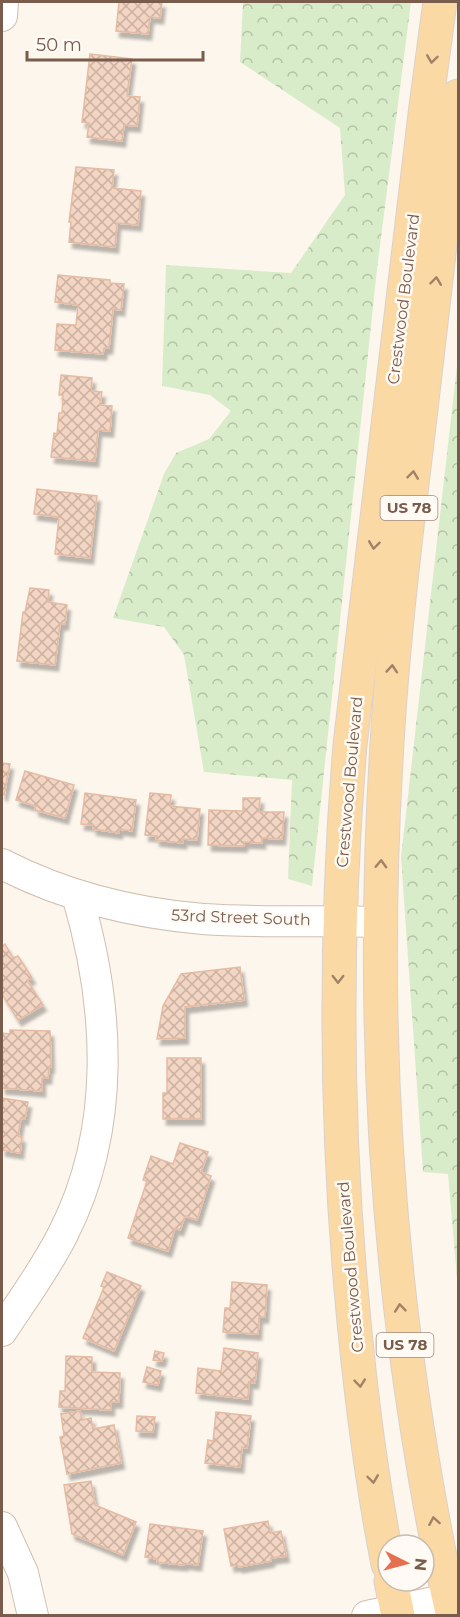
<svg xmlns="http://www.w3.org/2000/svg" width="460" height="1617" font-family="Montserrat,sans-serif">
  <style>
    .forest { fill: url(#forest-crowns) }
    .building { fill: url(#building-cross-hatch); stroke: #e6bba3; stroke-width: 1.5; filter: url(#shadow) }
    .lines { fill: none; stroke-linecap: round; stroke-linejoin: round }
    .minor-casing { stroke: #d1beb0; stroke-width: 32 }
    .major-casing { stroke: #dad1cd; stroke-width: 35 }
    .minor { stroke: #fff; stroke-width: 30 }
    .major { stroke: #fbd9a5; stroke-width: 33 }
    .oneway { stroke: #a18267 }
    .labels { text-anchor: middle; stroke-width: 5; stroke-linejoin: round; paint-order: stroke }
    .shield { fill: #fffaf3; stroke: #a28b7f; stroke-width: 1.5 }
    .shield-label { font-size: 15px; font-weight: bold; fill: #7a5c4d }
    .street-label { font-size: 16px; fill: #7a5c4d; stroke: #fffaf3 }
  </style>
  <defs>
    <pattern id="forest-crowns" width="20" height="18" patternUnits="userSpaceOnUse" patternTransform="scale(1.5)"><rect width="20" height="18" fill="#d8ecc9"/><path d="M2 6a3 3 0 1 1 6 0M12 15a3 3 0 1 1 6 0" fill="none" stroke="#b4c2a5"/></pattern>
    <pattern id="building-cross-hatch" width="8" height="8" patternUnits="userSpaceOnUse" patternTransform="scale(1.5)"><rect width="8" height="8" fill="#f3d5c3"/><path d="M0 0l8 8M0 8l8-8" fill="none" stroke="#cab0a1"/></pattern>
    <filter id="shadow"><feDropShadow dx="3.5" dy="6" stdDeviation="1.5" flood-color="#0004"/></filter>
  </defs>
  <rect width="100%" height="100%" fill="#fdf6ec"/>
  <g class="forest">
    <polygon points="243,2 411,2 377,269 312,886 288,879 292,780 204,772 184,655 164,627 113,618 164,474 176,453 209,439 231,411 210,395 162,386 166,265 291,273 345,195 340,128 240,62"/>
    <polygon points="458,357 458,1290 448,1174 423,1172 401,857"/>
  </g>
  <g class="building">
    <polygon points="119,2 162,2 160,18 150,17 148,34 116,31"/>
    <polygon points="90,54 132,59 127,96 140,97 137,126 124,125 122,141 87,137 89,123 82,122"/>
    <polygon points="76,167 114,170 112,188 141,191 138,225 117,223 115,247 69,242 71,222 69,222"/>
    <polygon points="58,275 110,280 110,283 124,284 121,310 113,309 109,348 104,348 103,354 55,350 57,324 76,325 78,305 55,302"/>
    <polygon points="61,375 92,378 91,391 102,392 100,405 112,406 110,431 98,430 95,461 51,457 54,433 57,434 59,413 62,413 63,395 59,395"/>
    <polygon points="37,489 97,496 90,558 55,554 59,517 34,514"/>
    <polygon points="30,588 49,590 48,602 67,605 65,624 60,624 55,665 17,661 23,612 25,612"/>
    <polygon points="2,763 10,764 4,795 2,794"/>
    <polygon points="25,771 74,785 65,818 35,810 36,806 16,800"/>
    <polygon points="85,793 136,800 132,831 119,829 119,833 93,829 93,825 81,824"/>
    <polygon points="150,793 171,795 170,806 200,809 197,840 183,839 183,843 156,840 157,836 145,835"/>
    <polygon points="243,798 260,798 259,812 284,812 282,839 262,838 262,843 244,842 244,846 208,845 209,810 243,811"/>
    <polygon points="5,944 13,958 18,956 32,978 27,980 43,1005 18,1020 2,994 2,947"/>
    <polygon points="240,967 244,1000 185,1007 185,1038 157,1039 163,1006 181,974"/>
    <polygon points="10,1030 50,1031 51,1067 49,1067 48,1078 42,1078 42,1091 2,1088 2,1033 10,1034"/>
    <polygon points="167,1058 201,1058 201,1119 163,1119 163,1093 167,1093"/>
    <polygon points="2,1098 28,1102 25,1119 21,1118 18,1136 22,1137 20,1153 2,1150"/>
    <polygon points="180,1143 208,1152 201,1172 211,1176 197,1220 185,1216 180,1230 175,1228 168,1251 128,1238 147,1181 143,1180 151,1156 173,1164"/>
    <polygon points="107,1272 141,1286 114,1351 83,1338 104,1287 101,1286"/>
    <polygon points="232,1282 267,1285 265,1317 259,1317 258,1334 223,1332 225,1308 230,1308"/>
    <polygon points="224,1348 258,1353 255,1383 249,1382 248,1399 196,1393 198,1368 221,1371"/>
    <polygon points="155,1351 164,1353 162,1361 153,1360"/>
    <polygon points="66,1356 92,1357 92,1372 120,1373 119,1402 111,1402 111,1410 59,1407 60,1391 65,1391"/>
    <polygon points="147,1367 161,1371 158,1385 143,1382"/>
    <polygon points="80,1411 82,1420 91,1418 93,1429 114,1425 121,1463 67,1474 60,1437 64,1436 61,1414"/>
    <polygon points="216,1412 251,1416 247,1448 242,1447 240,1467 205,1463 208,1440 213,1441"/>
    <polygon points="137,1416 155,1417 153,1432 136,1431"/>
    <polygon points="91,1481 95,1505 136,1522 123,1555 72,1534 64,1485"/>
    <polygon points="268,1521 270,1533 281,1531 286,1556 271,1558 271,1561 239,1567 238,1565 231,1566 224,1529"/>
    <polygon points="150,1524 203,1531 198,1565 184,1563 184,1565 157,1562 158,1559 145,1557"/>
  </g>
  <g class="lines">
    <g class="minor-casing">
      <g id="minor">
        <polyline points="2,16 3,2"/>
        <path d="M2,864C64,896 133,913 203,919C262,923 322,920 381,922"/>
        <path d="M2,1331C23,1299 46,1268 63,1234C117,1128 110,1006 77,895"/>
        <polyline points="2,1527 23,1573 33,1616"/>
        <polyline points="367,1616 449,1599"/>
      </g>
    </g>
    <g class="major-casing">
      <g id="major">
        <path d="M388,1564C370,1473 359,1381 351,1289C335,1107 335,927 350,745L426,106L440,2"/>
        <polyline points="391,1581 398,1616"/>
        <path d="M453,1616C438,1553 427,1490 417,1427C382,1206 373,984 386,761C392,643 407,526 421,409C433,305 445,200 458,96"/>
      </g>
    </g>
    <use href="#minor" class="minor"/>
    <use href="#major" class="major"/>
  </g>
  <defs><path id="oneway-chevron" d="M-2-3.5L2.5 0L-2 3.5" fill="none" stroke-width="1.6" stroke-linecap="round" stroke-linejoin="round" transform="scale(1.5)"/></defs>
  <g class="oneway">
    <use href="#oneway-chevron" transform="translate(432 59) rotate(98)"/>
    <use href="#oneway-chevron" transform="translate(436 281) rotate(-83)"/>
    <use href="#oneway-chevron" transform="translate(413 475) rotate(-83)"/>
    <use href="#oneway-chevron" transform="translate(374 545) rotate(97)"/>
    <use href="#oneway-chevron" transform="translate(392 669) rotate(-86)"/>
    <use href="#oneway-chevron" transform="translate(381 864) rotate(-88)"/>
    <use href="#oneway-chevron" transform="translate(338 979) rotate(90)"/>
    <use href="#oneway-chevron" transform="translate(400 1308) rotate(-96)"/>
    <use href="#oneway-chevron" transform="translate(360 1383) rotate(84)"/>
    <use href="#oneway-chevron" transform="translate(373 1479) rotate(82)"/>
    <use href="#oneway-chevron" transform="translate(434 1521) rotate(-100)"/>
  </g>
  <g class="labels">
    <g class="shield">
      <rect x="380.5" y="496" width="57" height="24" rx="4.5"/>
      <rect x="376.5" y="1333" width="57" height="24" rx="4.5"/>
    </g>
    <g class="shield-label">
      <text x="409" y="513">US 78</text>
      <text x="405" y="1350">US 78</text>
    </g>
    <g class="street-label">
      <text transform="translate(403 299) rotate(-83)" y="6">Crestwood Boulevard</text>
      <text transform="translate(349 782) rotate(-85)" y="6">Crestwood Boulevard</text>
      <text transform="translate(241 917) rotate(2)" y="6">53rd Street South</text>
      <text transform="translate(350 1267) rotate(-95)" y="6">Crestwood Boulevard</text>
    </g>
  </g>
  <rect width="460" height="1617" fill="none" stroke="#7a5c4d" stroke-width="6"/>
  <g transform="translate(406 1563) rotate(96)"><circle r="28" fill="#fffaf3" stroke="#cabbb1" stroke-width="1.5"/>
  <path d="M0-4.5L10 22L0 15L-10 22Z" fill="#e76f51"/>
  <text y="-9" font-size="16" font-weight="bold" text-anchor="middle" fill="#7a5c4d">N</text>
  </g>
  <path d="M27 51v9h176v-9" fill="none" stroke="#7a5c4d" stroke-width="3"/>
  <text x="36" y="51" font-size="18" fill="#7a5c4d" stroke="#fffaf3" stroke-width="4.5" paint-order="stroke">50 m</text>
</svg>
